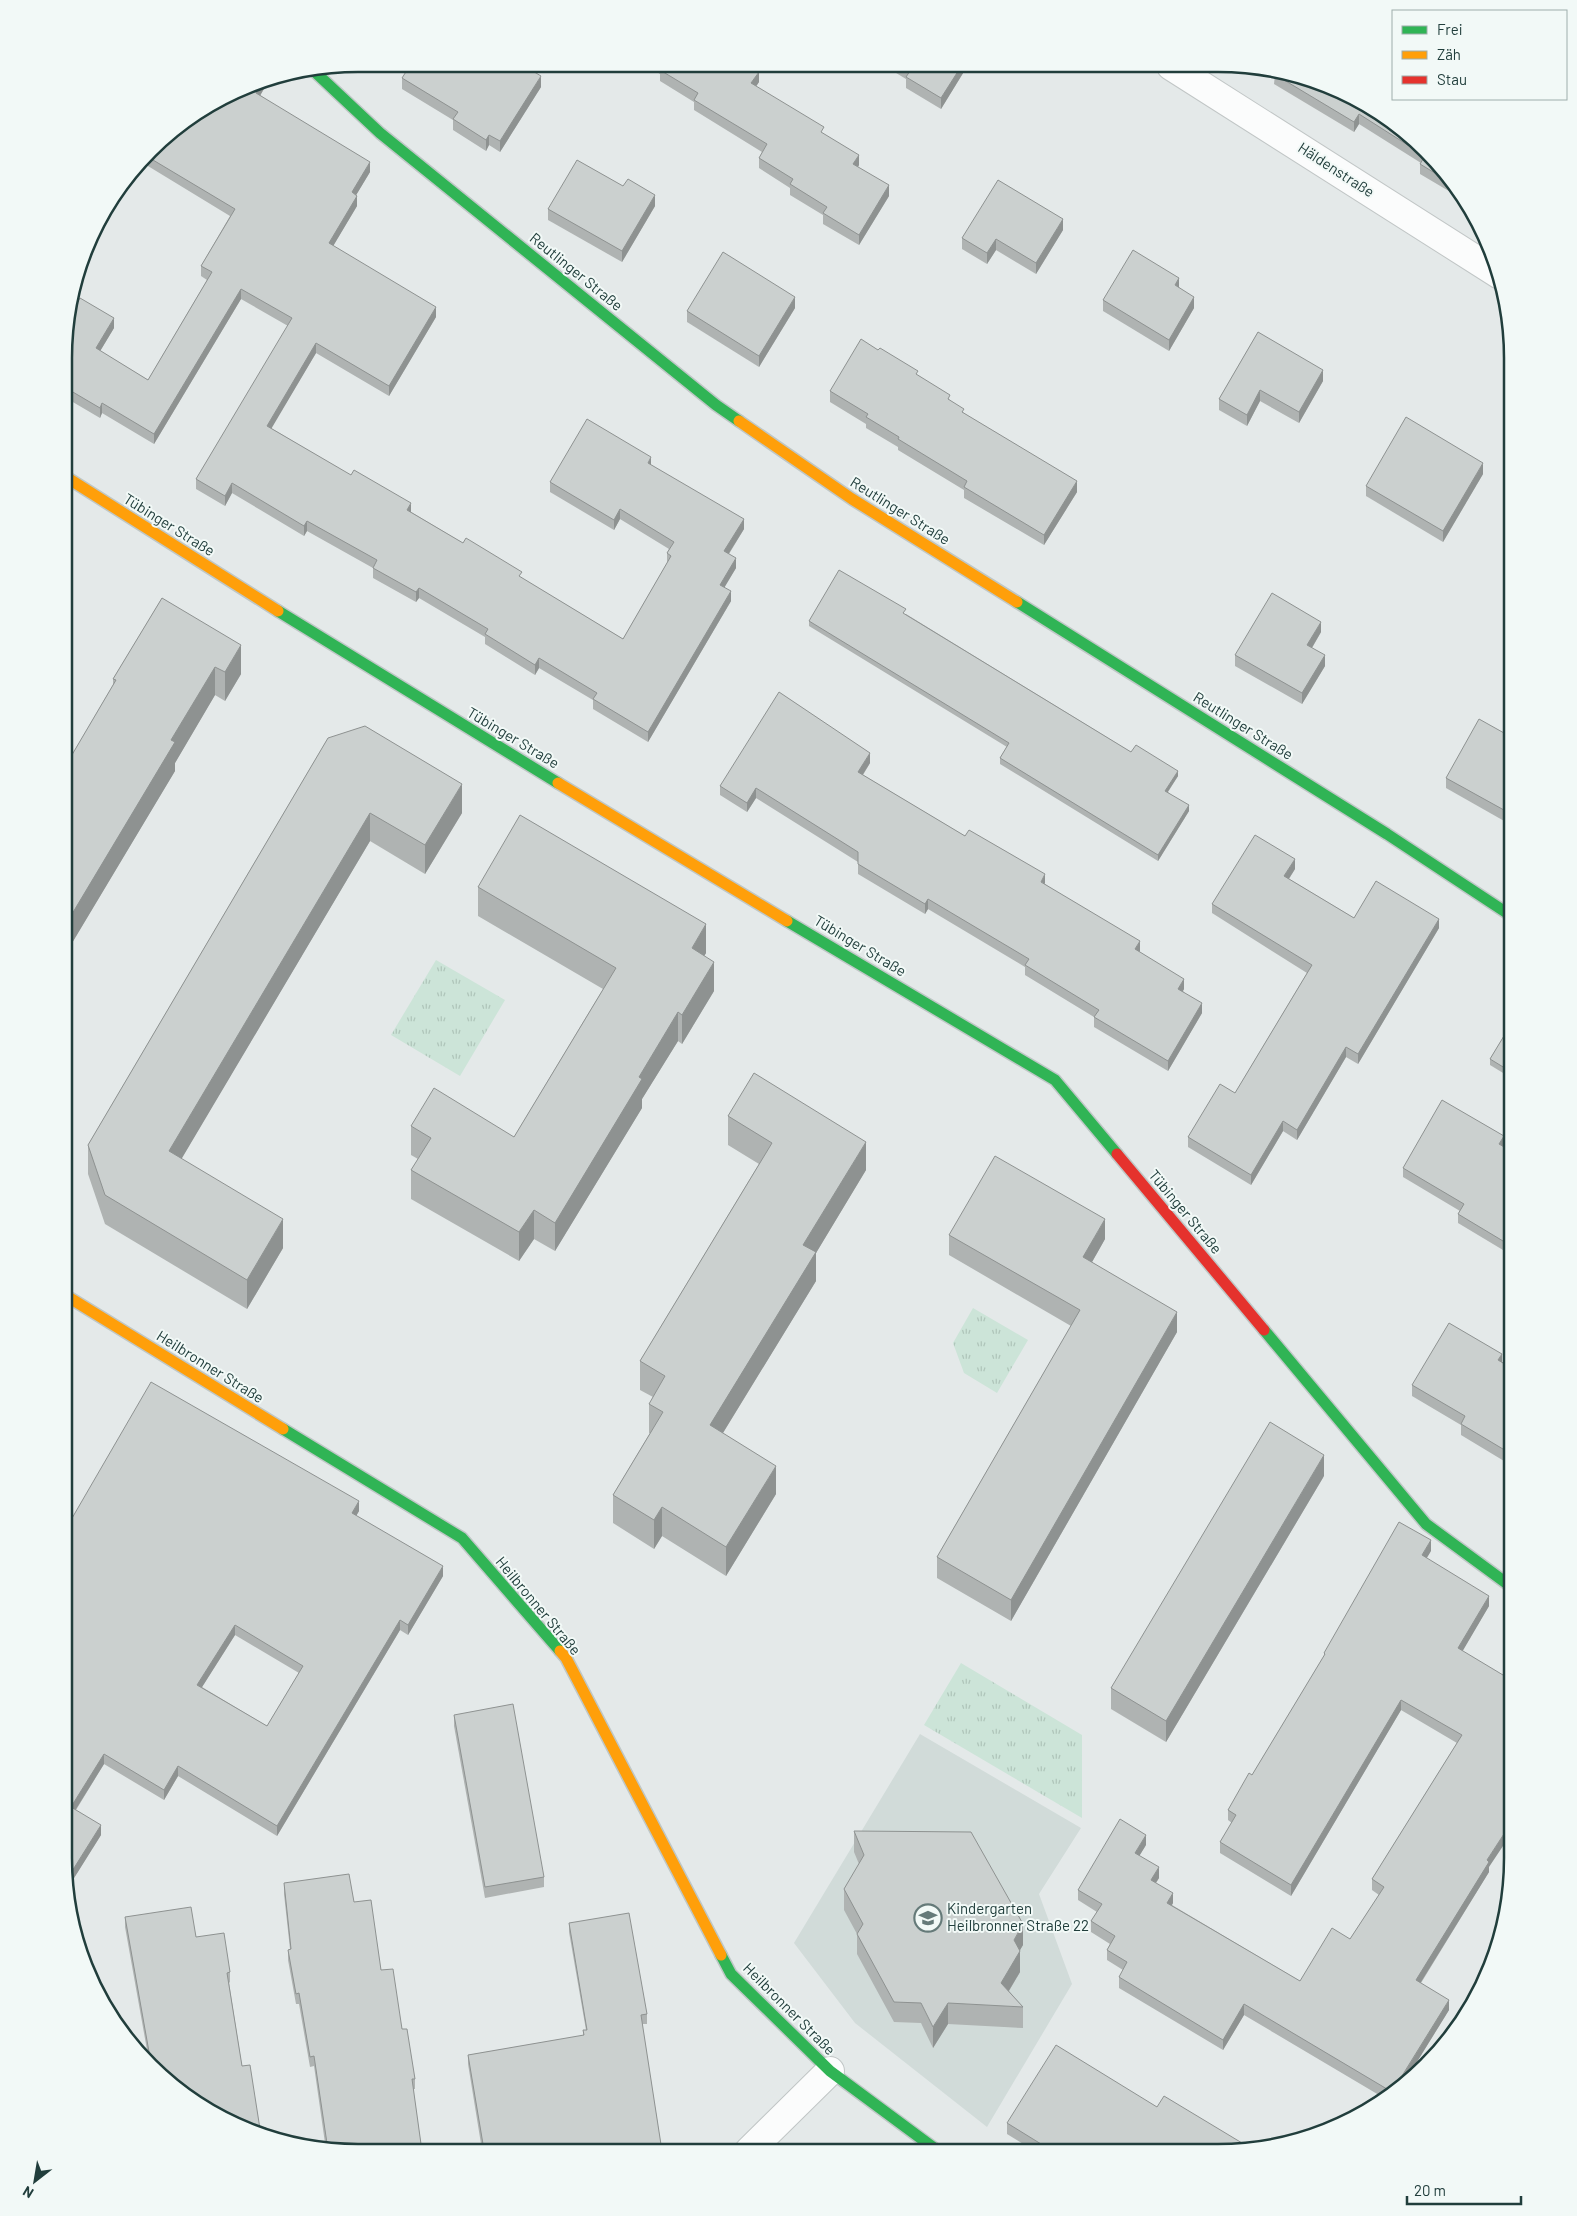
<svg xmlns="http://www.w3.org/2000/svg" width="1577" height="2216" font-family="Barlow,sans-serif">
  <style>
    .built { fill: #d1dbd9 }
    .park { fill: url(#park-tufts) }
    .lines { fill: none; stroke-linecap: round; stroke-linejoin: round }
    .street-casing { stroke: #c1c6c6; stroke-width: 30 }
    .fast-casing { stroke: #bfc7c6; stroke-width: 14 }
    .slow-casing { stroke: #bfc7c6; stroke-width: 14 }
    .jam-casing { stroke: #bfc7c6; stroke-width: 14 }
    .street { stroke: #fbfcfc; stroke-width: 28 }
    .fast { stroke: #30b455; stroke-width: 11 }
    .slow { stroke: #ff9f0a; stroke-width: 11 }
    .jam { stroke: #e5322d; stroke-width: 11 }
    .wall { fill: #afb3b2; fill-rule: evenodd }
    .shaded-wall { fill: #8e9291 }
    .building { fill: #cbd0cf; stroke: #8e9291; fill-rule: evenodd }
    .labels { text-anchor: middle; stroke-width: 4; stroke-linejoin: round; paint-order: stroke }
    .street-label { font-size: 15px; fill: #213e3c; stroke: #f2f9f7 }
    .poi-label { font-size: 15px; fill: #213e3c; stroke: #f2f9f7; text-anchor: start }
    .rim { fill: none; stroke: #213e3c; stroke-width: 2.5 }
  </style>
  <defs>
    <pattern id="park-tufts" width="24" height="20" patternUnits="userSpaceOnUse" patternTransform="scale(1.25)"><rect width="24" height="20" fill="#cce4d8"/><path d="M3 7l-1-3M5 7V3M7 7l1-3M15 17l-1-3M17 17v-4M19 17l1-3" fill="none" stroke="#afc5ba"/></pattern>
  </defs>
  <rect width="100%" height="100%" fill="#e4e9e9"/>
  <polygon class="built" points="920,1734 1081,1828 1039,1894 1072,1984 987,2127 855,2023 794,1943"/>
  <g class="park">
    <polygon points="436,960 505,1000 460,1076 391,1035"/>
    <polygon points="973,1308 1028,1340 997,1393 964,1373 953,1343"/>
    <polygon points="961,1663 1082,1735 1082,1818 924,1725"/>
  </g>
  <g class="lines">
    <g class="street-casing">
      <g id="street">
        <polyline points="1171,66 1500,275"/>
        <polyline points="749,2151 830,2071"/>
      </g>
    </g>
    <g class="fast-casing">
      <g id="fast">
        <polyline points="314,71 380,133 716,405 739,421"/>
        <polyline points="1017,602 1387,834 1513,917"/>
        <polyline points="278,611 558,783"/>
        <polyline points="787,921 1055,1080 1117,1154"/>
        <polyline points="1264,1330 1426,1524 1513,1588"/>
        <polyline points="283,1429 462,1538 560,1651"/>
        <polyline points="721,1955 731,1974 830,2071 938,2151"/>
      </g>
    </g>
    <g class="slow-casing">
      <g id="slow">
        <polyline points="739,421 852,499 1017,602"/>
        <polyline points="66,477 278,611"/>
        <polyline points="558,783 787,921"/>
        <polyline points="65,1295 283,1429"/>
        <polyline points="560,1651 566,1658 721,1955"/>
      </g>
    </g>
    <g class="jam-casing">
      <polyline id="jam" points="1117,1154 1264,1330"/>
    </g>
    <use href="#street" class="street"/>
    <use href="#fast" class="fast"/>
    <use href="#slow" class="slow"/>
    <use href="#jam" class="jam"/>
  </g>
  <g class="wall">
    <polygon points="646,65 748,65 759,82 756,86 824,134 859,165 858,167 889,196 859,245 823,224 823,215 790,195 790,188 759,168 759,158 762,152 694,110 694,102 660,81 660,74"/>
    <polygon points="883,65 968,65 941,109 906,88 906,79"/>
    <polygon points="1267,69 1331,86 1440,165 1464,200 1420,174 1420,164 1421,163 1359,124 1354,132 1274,84 1275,74"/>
    <polygon points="402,78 541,87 500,152 489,145 486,151 453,130 453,120 402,89"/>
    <polygon points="265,79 265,87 260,95 370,172 356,195 357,206 333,246 436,317 389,396 316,353 271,428 623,639 667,563 667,553 669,549 620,519 614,530 550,492 550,482 651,465 744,529 729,554 736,568 724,587 731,601 648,742 593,709 593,700 539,668 535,675 485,644 485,637 419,598 416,602 373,578 373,568 307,531 304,536 232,493 225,506 196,489 196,479 288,326 241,299 154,444 102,413 100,418 66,398 66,320 114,328 100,351 148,380 207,280 201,276 201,266 230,216 143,163 165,137"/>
    <polygon points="655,206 622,262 548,220 548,209"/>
    <polygon points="1063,230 1036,274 996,250 987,264 962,249 962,238"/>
    <polygon points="1179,287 1194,308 1169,351 1103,311 1103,300"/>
    <polygon points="795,308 759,367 687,322 687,311"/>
    <polygon points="1258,332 1323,381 1299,423 1260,401 1247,426 1219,410 1219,399"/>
    <polygon points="918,375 950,400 964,413 1077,492 1044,545 964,498 964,490 898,450 898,447 866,428 866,424 830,402 830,391"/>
    <polygon points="1483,474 1443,542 1366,496 1366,486"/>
    <polygon points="162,598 241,674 225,701 215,695 175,763 175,771 69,948 65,945 66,765 113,685 113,679"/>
    <polygon points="906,614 1131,752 1178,776 1168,792 1189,811 1158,861 1000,764 1000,758 1007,747 809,626 809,621"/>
    <polygon points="1321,632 1312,648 1325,666 1302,704 1235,666 1235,655"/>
    <polygon points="328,738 462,813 425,874 370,841 181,1159 283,1248 247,1309 105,1224 88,1174 88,1145"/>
    <polygon points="1513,738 1513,826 1446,788 1446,778"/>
    <polygon points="870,763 863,775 1045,884 1140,951 1139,952 1184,989 1183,991 1202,1013 1168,1071 1094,1027 1094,1017 1025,975 1025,967 928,909 925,914 858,874 858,862 756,798 747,812 720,795 720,786"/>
    <polygon points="1295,869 1289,879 1354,918 1439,928 1358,1064 1346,1057 1297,1140 1283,1131 1251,1185 1188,1147 1188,1137 1235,1093 1307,973 1212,913 1212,904"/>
    <polygon points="478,887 706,953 704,956 714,991 682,1044 678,1041 642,1099 642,1108 555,1251 534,1239 519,1261 411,1199 411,1170 418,1159 411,1155 411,1126 514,1137 603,989 478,916"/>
    <polygon points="1513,1021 1513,1079 1490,1065 1490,1059"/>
    <polygon points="728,1116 866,1170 816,1253 816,1281 723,1433 776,1494 726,1576 662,1536 654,1549 613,1523 613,1495 650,1433 649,1433 649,1404 653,1397 640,1390 640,1361 759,1164 728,1145"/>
    <polygon points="1503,1146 1513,1152 1513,1256 1458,1223 1458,1214 1460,1211 1403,1177 1403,1168 1504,1146"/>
    <polygon points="949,1235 1105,1239 1092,1262 1177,1332 1011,1621 937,1578 937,1557 1071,1326 949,1255"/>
    <polygon points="1502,1362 1513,1369 1513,1475 1509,1473 1509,1464 1461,1435 1461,1425 1412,1396 1412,1385"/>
    <polygon points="1324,1476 1166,1742 1111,1709 1111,1688"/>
    <path d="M359,1511L356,1516L443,1576L408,1635L400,1630L277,1836L178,1776L164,1800L104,1764L76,1810L101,1835L69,1886L67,1885L64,1857V1532ZM235,1635L299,1673L267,1726L202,1687Z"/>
    <polygon points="1431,1551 1426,1558 1489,1606 1462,1651 1489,1867 1489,1872 1421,1983 1449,2010 1402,2086 1384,2098 1244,2015 1223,2050 1119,1988 1119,1977 1123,1970 1107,1960 1107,1950 1110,1944 1091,1932 1091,1921 1097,1912 1078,1900 1078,1890 1146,1845 1139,1856 1159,1878 1156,1883 1173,1903 1172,1905 1300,1981 1350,1939 1379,1895 1372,1890 1372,1879 1457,1743 1401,1710 1291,1896 1220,1853 1220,1842 1232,1823 1228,1820 1228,1810 1252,1775 1324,1656 1324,1653"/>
    <polygon points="454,1715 544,1877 544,1887 485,1898 454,1726"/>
    <polygon points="854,1831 1023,1945 1020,1950 1020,1972 1009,1991 1023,2007 1023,2028 948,2024 933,2048 921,2023 894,2022 857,1954 857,1934 844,1910 844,1889 859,1864 854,1852"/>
    <polygon points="284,1883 354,1902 381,1970 402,2029 415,2079 415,2089 413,2089 421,2144 421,2150 326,2150 314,2066 310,2067 299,2004 296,2004 288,1960 288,1950 290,1949 284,1894"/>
    <polygon points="125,1917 196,1937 230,1972 230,1982 229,1983 242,2066 260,2129 179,2091 149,2061 125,1927"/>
    <polygon points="569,1923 647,2014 647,2024 642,2024 662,2151 482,2150 468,2064 468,2055 583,2036 583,2030 586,2030 569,1932"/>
    <polygon points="1157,2107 1218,2152 1036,2152 1007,2134 1007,2123"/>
  </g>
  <g class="shaded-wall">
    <polygon points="962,65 968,65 941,109 941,98"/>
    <polygon points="759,72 759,82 751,94 751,83"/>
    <polygon points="541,76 541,87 500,152 500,141"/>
    <polygon points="265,79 265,87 256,103 256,93 264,80"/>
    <polygon points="1359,114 1359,124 1354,132 1354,122"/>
    <polygon points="489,135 489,145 486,151 486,140"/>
    <polygon points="859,155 859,165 853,175 853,164"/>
    <polygon points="370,162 370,172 352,202 352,192"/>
    <polygon points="889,185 889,196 859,245 859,235"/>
    <polygon points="655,195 655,206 622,262 622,251"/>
    <polygon points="357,196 357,206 329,253 329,243"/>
    <polygon points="1063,219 1063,230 1036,274 1036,263"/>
    <polygon points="996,239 996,250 987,264 987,253"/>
    <polygon points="1179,278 1179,289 1175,285"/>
    <polygon points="241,289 241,299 154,444 154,434"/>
    <polygon points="795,297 795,308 759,367 759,356"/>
    <polygon points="1194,297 1194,308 1169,351 1169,340"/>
    <polygon points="436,307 436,317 389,396 389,386"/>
    <polygon points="114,318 114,328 96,358 96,348"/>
    <polygon points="316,343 316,353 267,436 267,426"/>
    <polygon points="1323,370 1323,381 1299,423 1299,412"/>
    <polygon points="1260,390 1260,401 1247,426 1247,415"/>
    <polygon points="102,403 102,413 100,418 100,408"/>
    <polygon points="651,457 651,467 648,463"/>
    <polygon points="1483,463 1483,474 1443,542 1443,531"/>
    <polygon points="1077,481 1077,492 1044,545 1044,535"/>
    <polygon points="232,483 232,493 225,506 225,496"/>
    <polygon points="411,503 411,513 407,510"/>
    <polygon points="620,509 620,519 614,530 614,520"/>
    <polygon points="744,519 744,529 724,561 724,551"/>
    <polygon points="307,521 307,531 304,536 304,526"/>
    <polygon points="71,550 71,579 66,587 66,558"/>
    <polygon points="736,558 736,568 720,595 720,585"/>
    <polygon points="419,588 419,598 416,602 416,592"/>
    <polygon points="731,591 731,601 648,742 648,732"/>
    <polygon points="1321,622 1321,632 1307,656 1307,645"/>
    <polygon points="241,645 241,674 225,701 225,672"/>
    <polygon points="1325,655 1325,666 1302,704 1302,693"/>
    <polygon points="539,658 539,668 535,675 535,665"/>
    <polygon points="215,667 215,695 175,763 175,771 69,948 69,919 171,740"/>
    <polygon points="870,753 870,763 858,782 858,772"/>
    <polygon points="1178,771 1178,776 1165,796 1165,791"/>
    <polygon points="462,784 462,813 425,874 425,845"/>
    <polygon points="756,788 756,798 747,812 747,803"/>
    <polygon points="1189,805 1189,811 1158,861 1158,855"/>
    <polygon points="370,813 370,841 169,1180 169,1151"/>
    <polygon points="1295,859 1295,869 1284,886 1284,876"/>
    <polygon points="1045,874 1045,884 1041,882"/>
    <polygon points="928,899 928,909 925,914 925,904"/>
    <polygon points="1439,919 1439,928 1358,1064 1358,1054"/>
    <polygon points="706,924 706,953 692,977 692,948"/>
    <polygon points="1140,941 1140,951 1135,959 1135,949"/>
    <polygon points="714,962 714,991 682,1044 682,1015"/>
    <polygon points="1184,979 1184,989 1178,999 1178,989"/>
    <polygon points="1202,1003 1202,1013 1168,1071 1168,1061"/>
    <polygon points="678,1012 678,1041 642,1099 642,1108 555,1251 555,1223 639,1077"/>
    <polygon points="1346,1047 1346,1057 1297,1140 1297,1130"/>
    <polygon points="1283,1121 1283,1131 1251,1185 1251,1175"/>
    <polygon points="1504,1136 1504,1146 1499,1153 1499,1144"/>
    <polygon points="866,1142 866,1170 816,1253 816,1281 710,1454 710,1425 803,1245"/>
    <polygon points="534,1210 534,1239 519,1261 519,1232"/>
    <polygon points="283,1219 283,1248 247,1309 247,1280"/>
    <polygon points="1105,1219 1105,1239 1083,1278 1083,1257"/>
    <polygon points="1177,1312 1177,1332 1011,1621 1011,1600"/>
    <polygon points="1502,1354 1502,1365 1498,1360"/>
    <polygon points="1324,1455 1324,1476 1166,1742 1166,1721"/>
    <polygon points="776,1466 776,1494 726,1576 726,1547"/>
    <polygon points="359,1501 359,1511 352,1523 352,1513"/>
    <polygon points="662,1507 662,1536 654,1549 654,1520"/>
    <polygon points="1431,1540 1431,1551 1422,1566 1422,1555"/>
    <polygon points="443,1566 443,1576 408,1635 408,1625"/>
    <polygon points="1489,1596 1489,1606 1458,1659 1458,1648"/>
    <polygon points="400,1620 400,1630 277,1836 277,1826"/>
    <polygon points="235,1625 235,1635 197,1695 197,1685"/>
    <polygon points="1401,1700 1401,1710 1291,1896 1291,1885"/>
    <polygon points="104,1754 104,1764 71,1817 71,1807"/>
    <polygon points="178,1766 178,1776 164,1800 164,1790"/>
    <polygon points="1513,1820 1513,1831 1489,1867 1489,1872 1416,1990 1416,1980 1487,1860"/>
    <polygon points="101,1825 101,1835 69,1886 69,1876"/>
    <polygon points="1146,1835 1146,1845 1135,1863 1135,1853"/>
    <polygon points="1159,1867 1159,1878 1151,1890 1151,1880"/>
    <polygon points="1173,1893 1173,1903 1167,1913 1167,1903"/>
    <polygon points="1023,1924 1023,1945 1014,1960 1014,1940"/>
    <polygon points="1020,1951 1020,1972 1001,2004 1001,1983"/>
    <polygon points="1449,2000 1449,2010 1402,2086 1392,2093"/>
    <polygon points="948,2003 948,2024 933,2048 933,2027"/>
    <polygon points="1244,2004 1244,2015 1223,2050 1223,2040"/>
  </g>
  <g class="building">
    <polygon points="411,64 521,64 541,76 500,141 489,135 486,140 453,119 458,112 402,78"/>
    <polygon points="663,65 748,65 759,72 751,83 824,127 821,132 859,155 853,164 889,185 859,235 823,213 827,207 790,184 793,179 759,158 767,144 694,100 698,93 660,70 664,65"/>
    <polygon points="901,65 962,65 941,98 906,77 910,71"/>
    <polygon points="1276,71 1331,86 1398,125 1440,165 1453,184 1420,164 1425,156 1359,114 1354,122 1274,74"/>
    <polygon points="264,80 256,93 370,162 352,192 357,196 329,243 436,307 389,386 316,343 267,426 351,475 354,470 411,503 407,510 463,543 466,538 522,572 519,576 623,639 671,556 667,553 674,542 620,509 614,520 550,482 587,419 651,457 648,463 744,519 724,551 736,558 720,585 731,591 648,732 593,699 597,693 539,658 535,665 485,634 488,629 419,588 416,592 373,568 377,560 307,521 304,526 232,483 225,496 196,479 292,318 241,289 154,434 102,403 100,408 66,388 66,320 68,314 70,315 80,298 114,318 96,348 148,380 212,272 201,266 235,209 148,157 165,137"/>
    <polygon points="577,160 623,186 628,179 655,195 622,251 548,209"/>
    <polygon points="998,180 1063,219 1036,263 996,239 987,253 962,238"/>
    <polygon points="1133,250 1179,278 1175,285 1194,297 1169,340 1103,300"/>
    <polygon points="723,252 795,297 759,356 687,311"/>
    <polygon points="1258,332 1323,370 1299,412 1260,390 1247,415 1219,399"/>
    <polygon points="861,339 878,350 880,348 918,371 916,374 950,395 948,399 964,409 962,412 1077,481 1044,535 964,487 967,481 898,439 899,437 866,417 868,414 830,391"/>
    <polygon points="1406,417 1483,463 1443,531 1366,486"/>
    <polygon points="66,548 71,550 66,558"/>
    <polygon points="839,570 906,609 903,613 1131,752 1136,745 1178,771 1165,791 1189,805 1158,855 1000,758 1009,743 809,621"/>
    <polygon points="1272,593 1321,622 1307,645 1325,655 1302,693 1235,655"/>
    <polygon points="162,598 241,645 225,672 215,667 171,740 175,742 69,919 65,917 66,765 116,680 113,679"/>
    <polygon points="779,692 870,753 858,772 965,836 969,830 1045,874 1041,882 1140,941 1135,949 1184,979 1178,989 1202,1003 1168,1061 1094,1017 1099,1010 1025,965 1029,959 928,899 925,904 858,864 858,852 756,788 747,803 720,786"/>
    <polygon points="1479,719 1513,738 1513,815 1446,778"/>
    <polygon points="365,726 462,784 425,845 370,813 169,1151 283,1219 247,1280 105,1195 88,1145 328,738"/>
    <polygon points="520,815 706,924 692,948 714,962 682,1015 678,1012 639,1077 642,1079 555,1223 534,1210 519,1232 411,1170 431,1138 411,1126 434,1088 514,1137 616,968 478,887"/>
    <polygon points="1255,835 1295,859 1284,876 1354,918 1376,881 1439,919 1358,1054 1346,1047 1297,1130 1283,1121 1251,1175 1188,1137 1220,1084 1235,1093 1312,965 1212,904"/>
    <polygon points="1513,1021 1513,1073 1490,1059"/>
    <polygon points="754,1073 866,1142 803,1245 816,1252 710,1425 776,1466 726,1547 662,1507 654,1520 613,1495 663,1412 649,1404 665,1376 640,1361 772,1143 728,1116"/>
    <polygon points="1442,1100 1504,1136 1499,1144 1513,1152 1513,1247 1458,1214 1464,1204 1403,1168"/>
    <polygon points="995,1156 1105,1219 1083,1257 1177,1312 1011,1600 937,1557 1080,1310 949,1235"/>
    <polygon points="1449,1323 1502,1354 1498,1360 1513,1369 1513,1455 1461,1424 1465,1416 1412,1385"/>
    <path d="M151,1382L359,1501L352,1513L443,1566L408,1625L400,1620L277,1826L178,1766L164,1790L104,1754L71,1807L101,1825L69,1876L66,1874L64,1857V1532ZM235,1625L303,1666L267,1726L197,1685Z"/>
    <polygon points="1270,1422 1324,1455 1166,1721 1111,1688"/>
    <polygon points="1513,1456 1513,1464 1509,1462"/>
    <polygon points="1399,1522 1431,1540 1422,1555 1489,1596 1458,1648 1513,1681 1513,1820 1487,1860 1489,1862 1416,1980 1449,2000 1392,2092 1244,2004 1223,2040 1119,1977 1127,1962 1107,1950 1115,1936 1091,1921 1102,1904 1078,1890 1120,1819 1146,1835 1135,1853 1159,1867 1151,1880 1173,1893 1167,1903 1300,1981 1332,1928 1350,1939 1384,1887 1372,1879 1462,1735 1401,1700 1291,1885 1220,1842 1236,1815 1228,1810 1249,1773 1252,1775 1325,1654 1324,1653"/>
    <polygon points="513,1704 544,1877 485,1887 454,1715"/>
    <polygon points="854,1831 971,1832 1023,1924 1014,1940 1020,1951 1001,1983 1023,2007 948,2003 933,2027 921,2003 894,2002 857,1934 863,1924 844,1889 864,1855"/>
    <polygon points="349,1874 354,1902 371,1900 381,1970 393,1969 402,2029 407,2029 415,2079 412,2079 421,2144 418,2144 419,2150 328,2150 314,2056 310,2057 299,1993 296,1994 288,1950 291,1949 284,1883"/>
    <polygon points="191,1907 196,1937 224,1933 230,1972 227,1973 242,2066 250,2065 260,2129 266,2128 267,2136 246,2130 179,2091 151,2063 125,1917"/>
    <polygon points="629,1913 647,2014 641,2015 662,2151 484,2150 468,2055 584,2035 583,2030 587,2030 569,1923"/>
    <polygon points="1056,2045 1157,2107 1164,2096 1252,2149 1218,2152 1054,2152 1007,2123"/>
  </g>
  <defs>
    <g id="school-ring" transform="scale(1.4375)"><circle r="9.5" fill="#f2f9f7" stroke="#657a79" stroke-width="1.5"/><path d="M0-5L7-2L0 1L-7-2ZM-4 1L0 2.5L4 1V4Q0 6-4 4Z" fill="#657a79"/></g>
  </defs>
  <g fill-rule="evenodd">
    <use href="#school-ring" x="928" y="1918"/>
  </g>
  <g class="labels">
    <g class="street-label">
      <text transform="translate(1336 170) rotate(33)" y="5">Häldenstraße</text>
      <text transform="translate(576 272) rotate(39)" y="5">Reutlinger Straße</text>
      <text transform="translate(900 511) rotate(32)" y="5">Reutlinger Straße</text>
      <text transform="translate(169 525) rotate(32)" y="5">Tübinger Straße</text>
      <text transform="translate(1243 726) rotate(32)" y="5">Reutlinger Straße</text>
      <text transform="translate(513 738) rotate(31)" y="5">Tübinger Straße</text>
      <text transform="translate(860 946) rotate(31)" y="5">Tübinger Straße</text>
      <text transform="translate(1185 1212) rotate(50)" y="5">Tübinger Straße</text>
      <text transform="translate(210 1367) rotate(32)" y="5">Heilbronner Straße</text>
      <text transform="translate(538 1606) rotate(50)" y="5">Heilbronner Straße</text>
      <text transform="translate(789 2009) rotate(45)" y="5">Heilbronner Straße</text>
    </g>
    <g class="poi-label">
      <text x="947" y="1914">Kindergarten<tspan x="947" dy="17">Heilbronner Straße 22</tspan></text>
    </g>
  </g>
  <path d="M0 0H1577V2216H0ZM358 72H1218A286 286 0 0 1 1504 358V1858A286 286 0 0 1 1218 2144H358A286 286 0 0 1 72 1858V358A286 286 0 0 1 358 72Z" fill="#f2f9f7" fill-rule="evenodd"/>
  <path class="rim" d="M358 72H1218A286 286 0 0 1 1504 358V1858A286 286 0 0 1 1218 2144H358A286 286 0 0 1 72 1858V358A286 286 0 0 1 358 72Z"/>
  <rect x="1392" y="10" width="175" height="90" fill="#f2f9f7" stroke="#9eaeac"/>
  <rect x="1402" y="26" width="25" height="8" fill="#30b455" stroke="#9eaeac"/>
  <text x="1437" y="35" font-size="15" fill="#213e3c">Frei</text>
  <rect x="1402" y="51" width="25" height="8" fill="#ff9f0a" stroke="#9eaeac"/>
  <text x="1437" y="60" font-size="15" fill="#213e3c">Zäh</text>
  <rect x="1402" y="76" width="25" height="8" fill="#e5322d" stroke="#9eaeac"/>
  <text x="1437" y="85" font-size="15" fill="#213e3c">Stau</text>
  <g transform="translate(35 2181) rotate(211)" stroke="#f2f9f7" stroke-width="4" paint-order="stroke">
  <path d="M0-4L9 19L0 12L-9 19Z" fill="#213e3c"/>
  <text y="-8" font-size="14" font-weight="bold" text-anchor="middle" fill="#213e3c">N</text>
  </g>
  <path d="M1407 2196v8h114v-8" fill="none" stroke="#213e3c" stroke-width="2.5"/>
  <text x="1414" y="2196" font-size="15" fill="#213e3c" stroke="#f2f9f7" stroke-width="4" paint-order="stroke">20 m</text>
</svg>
